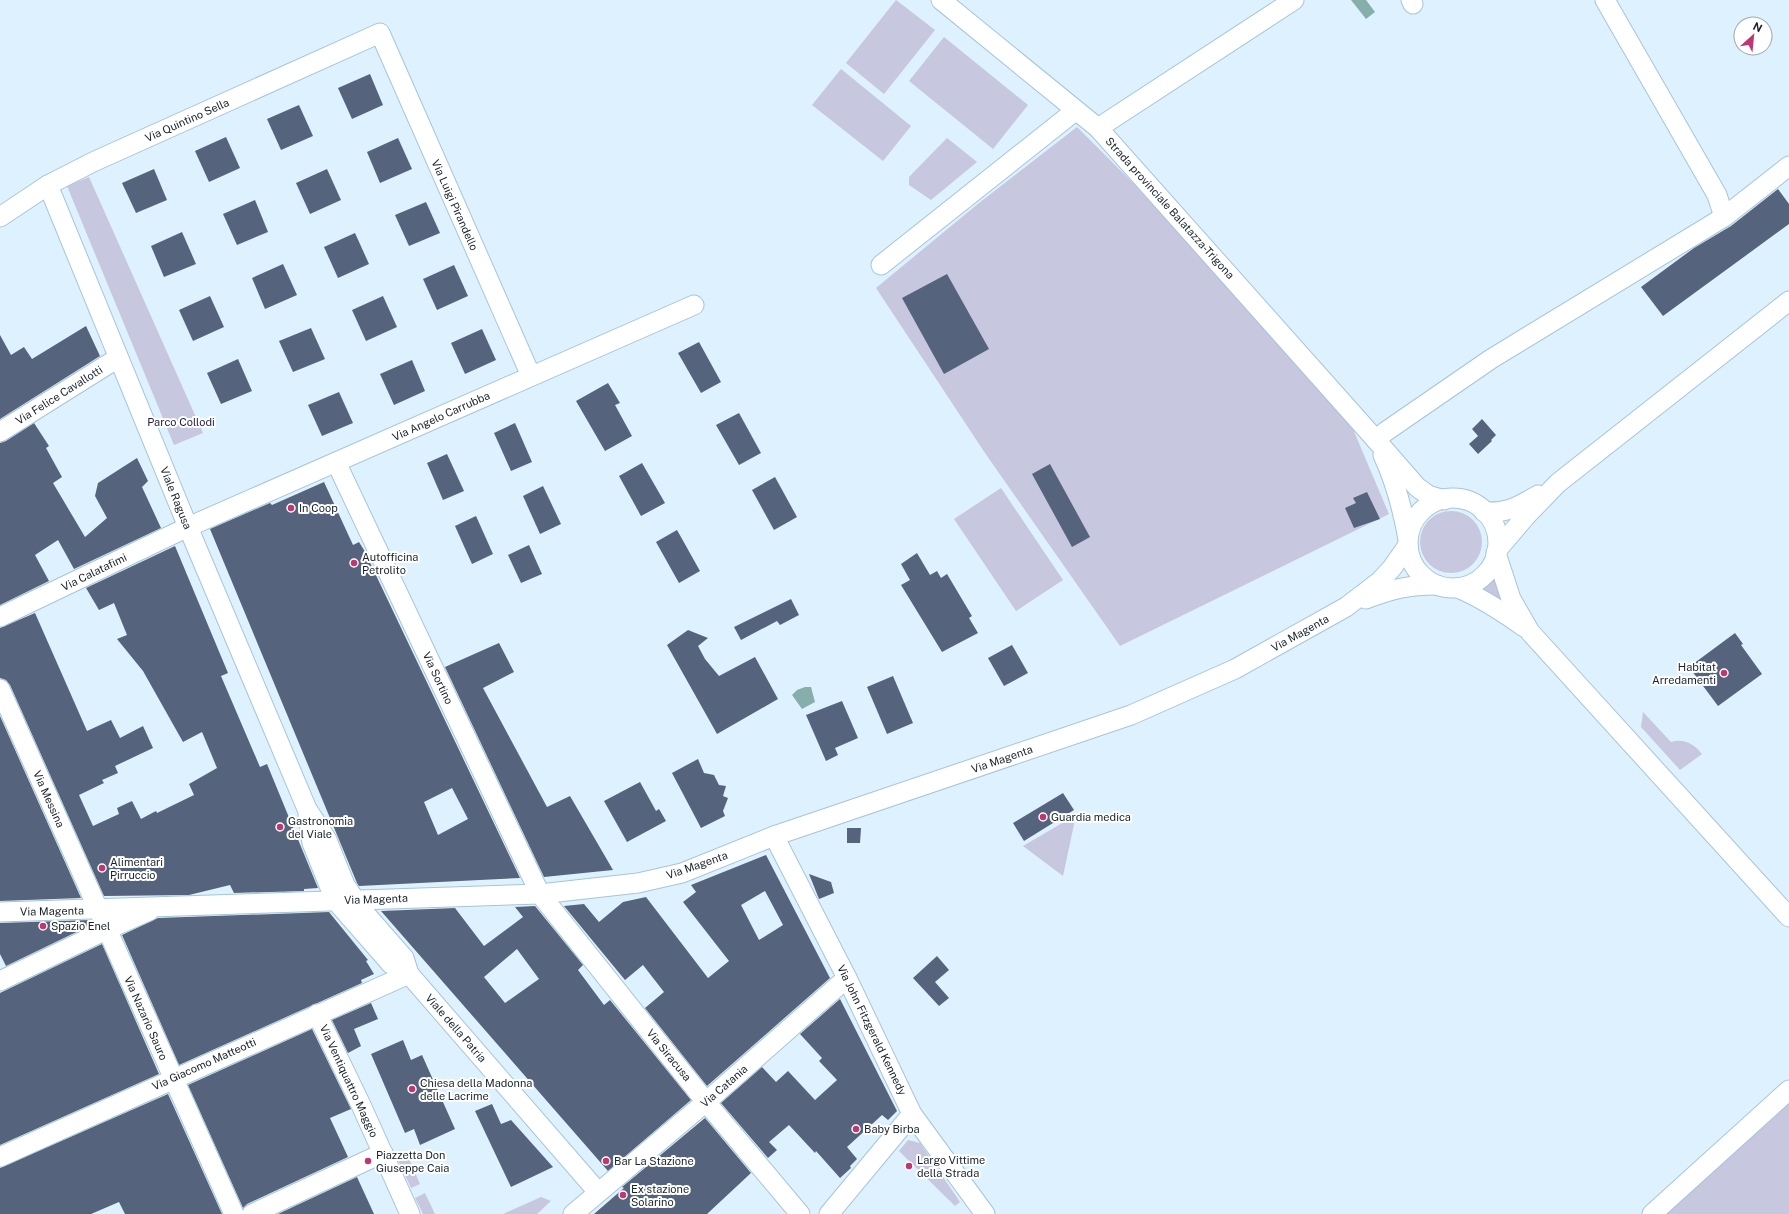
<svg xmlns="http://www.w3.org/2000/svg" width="1789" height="1214" font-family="'Public Sans',sans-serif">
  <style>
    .green { fill: #c7c7df }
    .water { fill: #86afab }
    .building { fill: #55637d; fill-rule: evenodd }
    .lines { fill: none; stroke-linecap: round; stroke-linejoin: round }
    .minor-casing { stroke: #a6c5d9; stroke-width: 21 }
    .minor { stroke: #fff; stroke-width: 19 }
    .poi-dot { fill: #c03670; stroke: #fff; stroke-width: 1.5 }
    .labels { text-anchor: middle; stroke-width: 4; stroke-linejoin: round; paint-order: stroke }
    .street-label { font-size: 11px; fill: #17232a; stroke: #fff }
    .park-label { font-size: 11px; fill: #27224c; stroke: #fff }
    .poi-label { font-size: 11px; fill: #17232a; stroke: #fff; text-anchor: start }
  </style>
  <rect width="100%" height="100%" fill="#def1fe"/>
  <g class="green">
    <polygon points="896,0 935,30 884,94 846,63"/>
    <polygon points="944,37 1028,105 993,149 909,81"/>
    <polygon points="841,69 911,126 883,161 812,105"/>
    <polygon points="1077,127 1133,183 1350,422 1389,514 1120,646 985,453 876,288 979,203"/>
    <polygon points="947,138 977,162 931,200 909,185 909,177"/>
    <polygon points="89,177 203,433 174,445 67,186"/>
    <polygon points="1001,488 1063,580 1016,611 954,519"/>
    <circle cx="1451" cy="542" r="31"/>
    <polygon points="1496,577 1506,603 1482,590"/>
    <path d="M1643,712L1671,742C1684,738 1694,744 1702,754L1680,770L1641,727Z"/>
    <polygon points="1076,815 1063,876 1023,846"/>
    <polygon points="1789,1102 1789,1214 1663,1214"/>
    <polygon points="908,1140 920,1143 960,1202 955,1206 899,1151"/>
    <polygon points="407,1154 420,1184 411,1188 397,1158"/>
    <polygon points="425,1193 435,1214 423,1214 415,1198"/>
    <polygon points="541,1197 551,1201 537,1214 503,1214"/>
  </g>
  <g class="water">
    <polygon points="1351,0 1366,0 1375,12 1366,19"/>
    <polygon points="805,687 811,687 815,702 802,709 792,695 797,690"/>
  </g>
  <g class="building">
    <polygon points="370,74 383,105 352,119 338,88"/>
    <polygon points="299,105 313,136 281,150 267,119"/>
    <polygon points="226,137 240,168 209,182 195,151"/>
    <polygon points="398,138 412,169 380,183 367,152"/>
    <polygon points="154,169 167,200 136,213 122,183"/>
    <polygon points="327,169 341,200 310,214 296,183"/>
    <polygon points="1778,189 1789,204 1789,224 1663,316 1641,287 1694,248 1731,226"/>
    <polygon points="255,200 268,232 237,245 223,214"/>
    <polygon points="426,202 440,233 409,246 395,215"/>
    <polygon points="182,232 196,264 164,277 151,246"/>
    <polygon points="355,233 369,264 338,278 324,247"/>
    <polygon points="283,264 297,295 265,309 252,278"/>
    <polygon points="454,265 468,296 437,310 423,279"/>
    <polygon points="947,274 989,349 944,374 902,298"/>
    <polygon points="210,296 224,327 193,341 179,310"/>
    <polygon points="383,296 397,327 366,341 352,310"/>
    <polygon points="86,326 100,356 0,419 0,335 11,355 24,347 32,359"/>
    <polygon points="311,328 325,359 293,372 279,341"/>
    <polygon points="482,329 496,360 465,374 451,343"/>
    <polygon points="699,342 721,382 701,393 678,353"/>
    <polygon points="238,359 252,391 221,404 207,373"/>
    <polygon points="412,360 425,391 394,405 380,374"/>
    <polygon points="608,383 620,403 615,405 632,436 605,451 576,401"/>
    <polygon points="339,392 353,423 322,436 308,405"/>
    <polygon points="739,413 761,453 739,465 716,425"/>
    <polygon points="1482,419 1496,435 1491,440 1492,441 1478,454 1469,444 1478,436 1472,429"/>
    <polygon points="34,423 49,446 46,448 62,477 53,483 85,537 107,518 95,496 98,483 137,458 148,481 142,487 161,528 74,569 58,540 35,555 49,581 0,605 0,443 6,441"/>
    <polygon points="515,423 532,462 511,471 494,433"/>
    <polygon points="447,454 464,491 443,500 427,463"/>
    <polygon points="642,463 665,503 641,516 619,476"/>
    <polygon points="1050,464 1090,537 1072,547 1032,474"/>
    <polygon points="775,477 797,517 774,530 752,490"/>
    <path d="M324,482L353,545L359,542L364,550L520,878L359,886L357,883L210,529L270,503L272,505ZM452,788L468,819L438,835L424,802Z"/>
    <polygon points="543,486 561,524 540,534 523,496"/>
    <polygon points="1367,492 1380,519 1354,528 1345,508 1356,503 1353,498"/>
    <polygon points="476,516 493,554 472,564 455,526"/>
    <polygon points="677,530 700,571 679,583 656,542"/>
    <polygon points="529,545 542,574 521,583 508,555"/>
    <polygon points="175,546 228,673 221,676 260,767 267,764 318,888 304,889 304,891 234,893 230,885 189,895 104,896 10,685 6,680 0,678 0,628 35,613 87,731 111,720 120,738 143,726 153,748 115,766 118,773 102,780 104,783 79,795 93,826 119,814 117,808 132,801 141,819 156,811 157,813 194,795 189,784 217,768 202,732 183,742 143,671 117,639 127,635 114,603 99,610 86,588"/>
    <polygon points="917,553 930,575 937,571 941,578 947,574 972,616 969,618 978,633 942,652 901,585 910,580 901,564"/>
    <polygon points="791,599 799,615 780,625 777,621 741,640 734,627"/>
    <polygon points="688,630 708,638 698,646 705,659 719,676 755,657 778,699 717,734 667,645"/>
    <polygon points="1735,633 1743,644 1741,645 1762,674 1718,706 1689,667"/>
    <polygon points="499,643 514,672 483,688 547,807 570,796 613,870 544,877 445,667"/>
    <polygon points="1012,645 1028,673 1004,686 988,658"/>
    <polygon points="893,676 913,723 887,734 867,687"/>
    <polygon points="842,701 858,738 835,748 838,755 826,761 806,715"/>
    <polygon points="0,716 81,898 0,901"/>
    <polygon points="698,759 704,773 714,775 719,785 726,786 723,796 728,798 723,811 725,816 701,828 672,773"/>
    <polygon points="640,782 656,811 659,809 666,821 627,842 604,801"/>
    <polygon points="1063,793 1074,810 1024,841 1013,823"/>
    <polygon points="847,828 861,828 860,843 847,843"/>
    <path d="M766,855L830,978L707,1086L645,1008L664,992L643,965L625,980L564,906L584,904L599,922L623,902L646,897L708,978L729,961L683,902L696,892L691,885ZM765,891L783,925L759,940L741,905Z"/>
    <polygon points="809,874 831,882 834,893 819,899"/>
    <path d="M535,906L583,965L578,970L604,1005L610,1000L691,1100L608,1171L381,911L455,908L484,946L523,917L515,907ZM517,949L539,979L505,1003L484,977Z"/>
    <polygon points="329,912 368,960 366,961 374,974 361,980 362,983 179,1065 122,935 158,918"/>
    <polygon points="91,920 93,924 6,966 0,954 0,923"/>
    <polygon points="102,944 159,1074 0,1145 0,993"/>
    <polygon points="937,956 949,970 935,982 949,998 939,1006 913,978"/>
    <polygon points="840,999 897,1111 888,1120 882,1115 847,1147 857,1159 850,1166 851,1168 840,1178 816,1151 815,1153 789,1125 769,1142 777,1150 768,1158 721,1103 762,1067 776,1082 788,1071 815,1100 837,1080 819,1061 822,1058 800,1034"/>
    <polygon points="371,1003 378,1019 354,1029 361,1046 348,1053 332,1020"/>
    <polygon points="312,1029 351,1109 330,1118 348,1157 247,1204 243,1208 188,1085"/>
    <polygon points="403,1040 411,1060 422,1055 455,1129 420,1145 414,1129 405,1133 371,1054"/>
    <polygon points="168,1094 222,1214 125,1214 119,1202 91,1214 0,1214 0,1168"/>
    <polygon points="492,1104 501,1124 511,1120 553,1167 511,1187 475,1111"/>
    <polygon points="705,1118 751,1173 707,1214 594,1214 624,1188 622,1187"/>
    <polygon points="357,1177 374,1214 278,1214"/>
  </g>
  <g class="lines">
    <g class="minor-casing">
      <g id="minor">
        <polyline points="941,0 1098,128 1376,440 1417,487 1428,495 1444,500"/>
        <polyline points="1411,0 1413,4"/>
        <polyline points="1605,0 1717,195 1724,217"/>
        <polyline points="1098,128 1294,0"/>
        <polyline points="48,185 188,527 307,809 327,840 345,885 362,910 404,958 409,974"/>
        <polyline points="0,217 48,185 93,162 380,33 531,376"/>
        <polyline points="881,265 1075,111"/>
        <polyline points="0,432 118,358"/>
        <polyline points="1376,440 1385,432 1491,359 1724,217 1789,166"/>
        <path d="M1383,455C1395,481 1403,511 1408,539"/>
        <polyline points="336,462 540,894 706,1102 800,1214"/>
        <circle cx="1453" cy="543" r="45"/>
        <path d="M1484,512C1509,513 1517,507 1538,495"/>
        <polyline points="1497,550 1526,516 1558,483 1789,301"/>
        <polyline points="1496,553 1511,599 1530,632 1789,917"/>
        <path d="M1458,588C1482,598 1503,612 1524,627"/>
        <path d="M1366,599C1392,589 1408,585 1437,585"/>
        <polyline points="0,617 188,527 694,305"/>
        <polyline points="0,689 234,1214"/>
        <polyline points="308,816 312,843 335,900 391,964 409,974 598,1192"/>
        <polyline points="774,836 847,978 912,1114 985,1214"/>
        <polyline points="0,912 540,894 638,883 682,873 774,836 1131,715 1235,669 1346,607 1380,581 1392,568 1408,545"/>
        <polyline points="0,981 106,930 149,911"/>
        <polyline points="317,1014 361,1105 410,1214"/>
        <polyline points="0,1157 409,974"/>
        <polyline points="252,1214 383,1153"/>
        <polyline points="573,1214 706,1102 847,978"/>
        <polyline points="829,1214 912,1114"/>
        <polyline points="1652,1214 1789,1090"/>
      </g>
    </g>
    <use href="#minor" class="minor"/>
  </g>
  <g class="poi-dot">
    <circle cx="291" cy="508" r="4"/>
    <circle cx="354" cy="563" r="4"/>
    <circle cx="1724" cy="673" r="4"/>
    <circle cx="1043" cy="817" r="4"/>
    <circle cx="280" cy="827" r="4"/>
    <circle cx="102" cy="868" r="4"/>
    <circle cx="43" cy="926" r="4"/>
    <circle cx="412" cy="1089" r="4"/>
    <circle cx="856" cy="1129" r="4"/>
    <circle cx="368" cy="1161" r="4"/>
    <circle cx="606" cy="1161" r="4"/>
    <circle cx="909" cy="1166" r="4"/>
    <circle cx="623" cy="1195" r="4"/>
  </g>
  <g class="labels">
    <g class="street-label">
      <text transform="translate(187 120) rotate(-24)" y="4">Via Quintino Sella</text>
      <text transform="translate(455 205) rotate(66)" y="4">Via Luigi Pirandello</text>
      <text transform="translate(1170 208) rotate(48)" y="4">Strada provinciale Balatazza-Trigona</text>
      <text transform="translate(59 395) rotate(-32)" y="4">Via Felice Cavallotti</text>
      <text transform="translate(441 416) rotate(-24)" y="4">Via Angelo Carrubba</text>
      <text transform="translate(176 498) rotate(68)" y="4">Viale Ragusa</text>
      <text transform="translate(94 572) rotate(-26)" y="4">Via Calatafimi</text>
      <text transform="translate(1300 633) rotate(-29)" y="4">Via Magenta</text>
      <text transform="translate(438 678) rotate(65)" y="4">Via Sortino</text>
      <text transform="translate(1002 759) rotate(-19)" y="4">Via Magenta</text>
      <text transform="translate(49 799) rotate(66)" y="4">Via Messina</text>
      <text transform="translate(697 865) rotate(-19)" y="4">Via Magenta</text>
      <text transform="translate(376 899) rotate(-2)" y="4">Via Magenta</text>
      <text transform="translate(52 911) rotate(-1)" y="4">Via Magenta</text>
      <text transform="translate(146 1018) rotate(66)" y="4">Via Nazario Sauro</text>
      <text transform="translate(456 1028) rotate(49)" y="4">Viale della Patria</text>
      <text transform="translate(872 1030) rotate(64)" y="4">Via John Fitzgerald Kennedy</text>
      <text transform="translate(669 1055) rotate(51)" y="4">Via Siracusa</text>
      <text transform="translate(204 1064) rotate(-24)" y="4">Via Giacomo Matteotti</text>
      <text transform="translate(349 1081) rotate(65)" y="4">Via Ventiquattro Maggio</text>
      <text transform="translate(724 1086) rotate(-41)" y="4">Via Catania</text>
    </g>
    <g class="park-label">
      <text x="181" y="426">Parco Collodi</text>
    </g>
    <g class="poi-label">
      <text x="299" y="512">In Coop</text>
      <text x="362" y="561">Autofficina<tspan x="362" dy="13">Petrolito</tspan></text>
      <text x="1716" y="671" text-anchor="end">Habitat<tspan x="1716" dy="13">Arredamenti</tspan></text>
      <text x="1051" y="821">Guardia medica</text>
      <text x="288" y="825">Gastronomia<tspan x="288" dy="13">del Viale</tspan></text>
      <text x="110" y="866">Alimentari<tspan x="110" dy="13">Pirruccio</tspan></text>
      <text x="51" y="930">Spazio Enel</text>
      <text x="420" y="1087">Chiesa della Madonna<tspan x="420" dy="13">delle Lacrime</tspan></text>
      <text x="864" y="1133">Baby Birba</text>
      <text x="376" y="1159">Piazzetta Don<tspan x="376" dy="13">Giuseppe Caia</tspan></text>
      <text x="917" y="1164">Largo Vittime<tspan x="917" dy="13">della Strada</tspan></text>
      <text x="614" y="1165">Bar La Stazione</text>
      <text x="631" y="1193">Ex stazione<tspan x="631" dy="13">Solarino</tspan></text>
    </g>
  </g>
  <g transform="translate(1753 36) rotate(27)"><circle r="19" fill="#ffffff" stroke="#a2a7aa"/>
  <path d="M0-3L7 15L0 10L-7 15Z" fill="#c03670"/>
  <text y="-6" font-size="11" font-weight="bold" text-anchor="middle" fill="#17232a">N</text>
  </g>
</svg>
